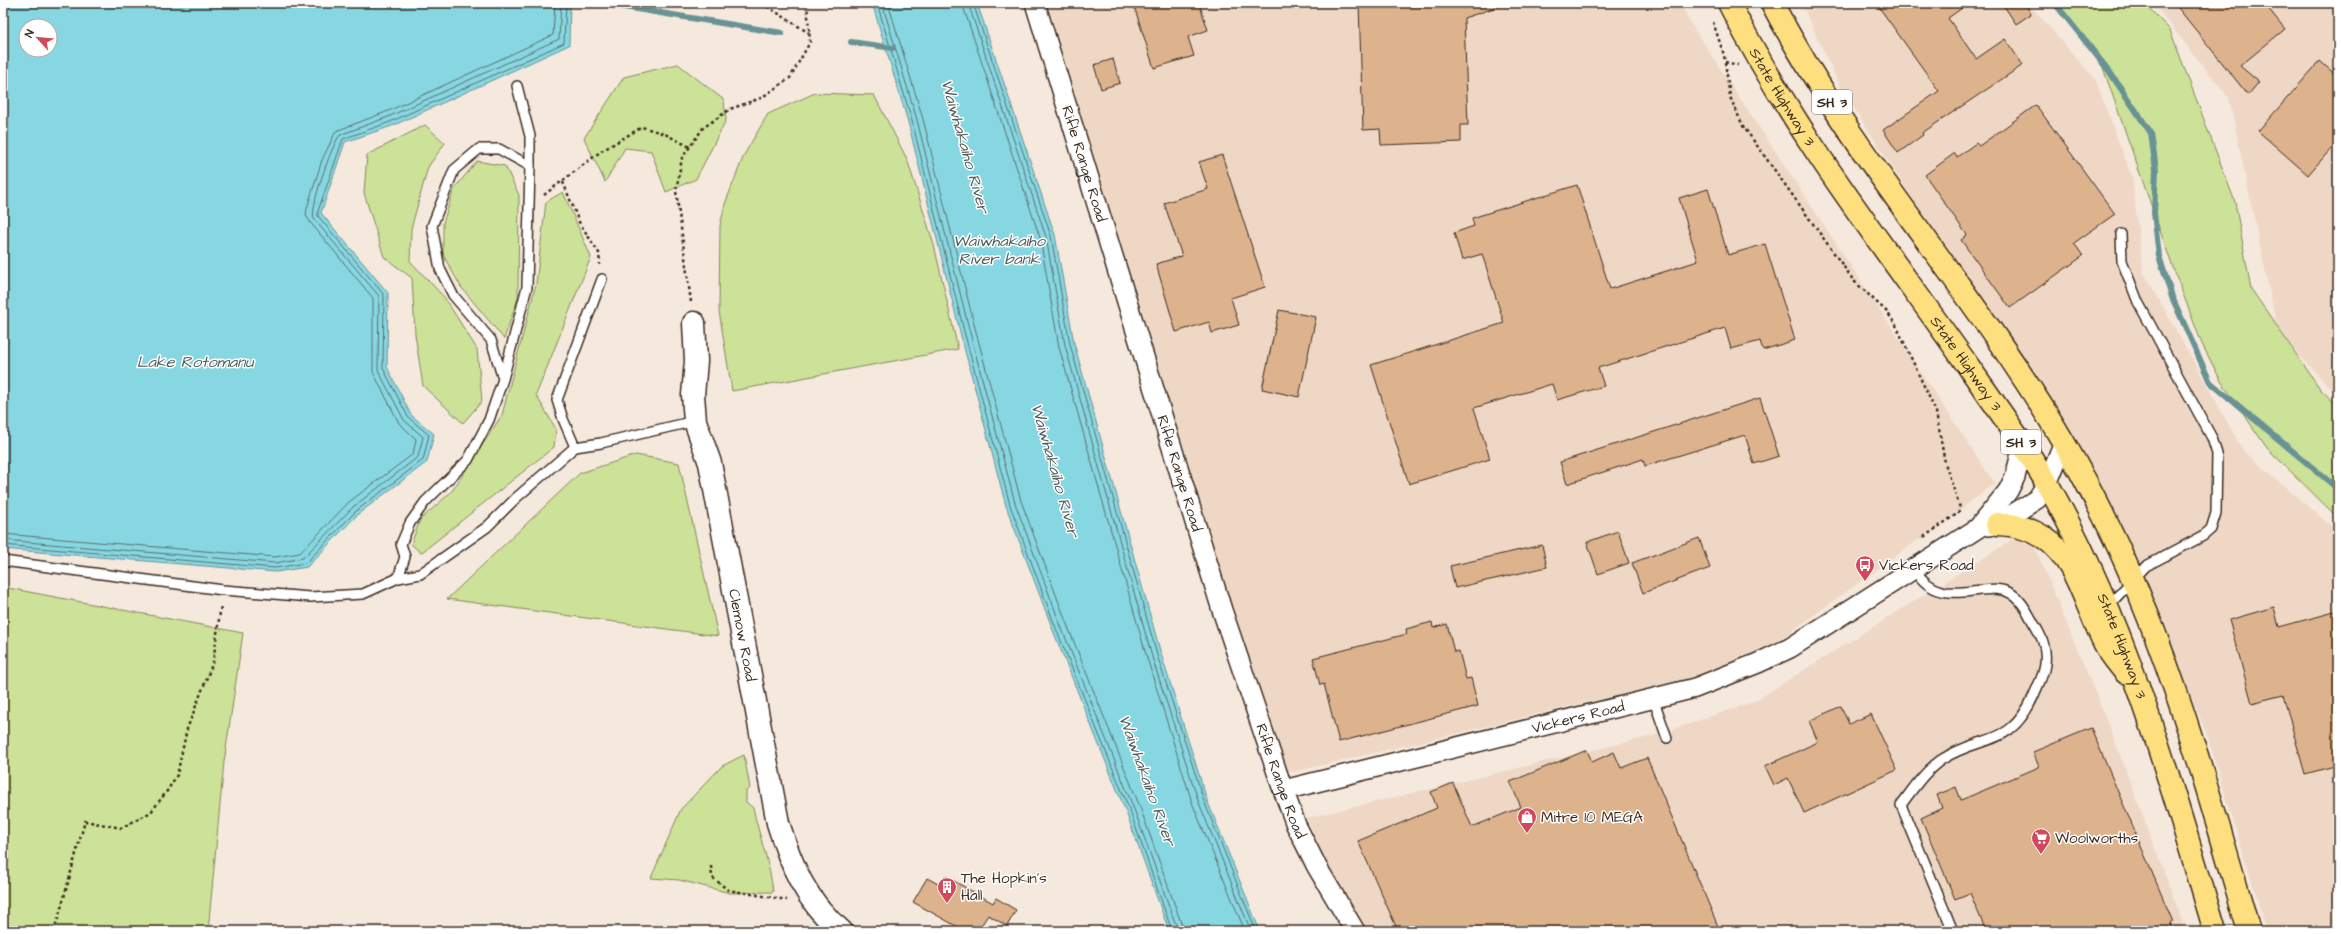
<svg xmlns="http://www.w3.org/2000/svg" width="2341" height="934" font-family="'Architects Daughter',sans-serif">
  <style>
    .built { fill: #eed8c5 }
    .green { fill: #cce298; stroke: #84865b }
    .water { fill: #87d7e2; stroke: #699294; fill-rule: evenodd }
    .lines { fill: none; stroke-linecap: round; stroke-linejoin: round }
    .shore { stroke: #596f6c; stroke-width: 1 }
    .stream { stroke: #699294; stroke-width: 6 }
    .building { fill: #ddb38e; stroke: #3b2a1e }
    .lane-casing { stroke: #3b2a1e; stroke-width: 12 }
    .street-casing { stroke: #3b2a1e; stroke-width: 22 }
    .secondary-casing { stroke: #3b2a1e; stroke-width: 25 }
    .highway-casing { stroke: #3b2a1e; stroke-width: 25 }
    .path { stroke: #3b2a1e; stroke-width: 2.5; stroke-dasharray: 3 3; stroke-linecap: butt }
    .lane { stroke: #fff; stroke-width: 9 }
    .street { stroke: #fff; stroke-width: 19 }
    .secondary { stroke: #fff; stroke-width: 22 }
    .highway { stroke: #fedf80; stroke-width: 22 }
    .labels { text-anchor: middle; stroke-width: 3; stroke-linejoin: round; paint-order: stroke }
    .shield { fill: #fff; stroke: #766a62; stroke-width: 1 }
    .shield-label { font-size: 14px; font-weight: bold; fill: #3b2a1e }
    .street-label { font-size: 15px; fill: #3b2a1e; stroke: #fff }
    .poi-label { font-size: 15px; fill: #3b2a1e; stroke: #fff; text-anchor: start }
    .water-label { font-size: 16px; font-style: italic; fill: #525e59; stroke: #fff }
  </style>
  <rect width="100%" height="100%" fill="#f5e8dd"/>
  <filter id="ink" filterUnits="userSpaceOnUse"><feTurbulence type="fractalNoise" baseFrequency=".025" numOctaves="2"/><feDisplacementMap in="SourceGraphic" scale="8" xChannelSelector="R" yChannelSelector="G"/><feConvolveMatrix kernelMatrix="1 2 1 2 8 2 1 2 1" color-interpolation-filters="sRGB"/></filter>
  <g filter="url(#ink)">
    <g class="built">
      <polygon points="1047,3 1680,3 1691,24 1995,484 1767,649 1694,677 1294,772 1275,768"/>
      <polygon points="1801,3 2028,3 2095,79 2132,177 2143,271 2244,452 2338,532 2338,931 2267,931 2206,732 2154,607 2099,490 1840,86"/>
      <polygon points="2153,3 2338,3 2338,396 2278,332 2229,98"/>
      <polygon points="2028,530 2113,736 2186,931 1355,931 1345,915 1307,818 1653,736 1753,702"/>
    </g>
    <g class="green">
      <polygon points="2051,3 2144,3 2170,30 2235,202 2251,289 2321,390 2338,406 2338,518 2267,448 2221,381 2202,344 2171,262 2101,62"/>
      <polygon points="678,64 724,100 726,120 696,179 666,192 651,151 625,148 605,182 584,138 624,77"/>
      <polygon points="815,93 874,95 907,159 934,245 958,349 732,391 719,311 720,226 725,204 744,155 768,114"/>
      <polygon points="425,125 445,143 428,167 411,229 410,261 444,297 477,349 482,401 463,423 423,386 415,334 412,278 384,257 364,193 367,155"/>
      <polygon points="477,161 505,166 519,195 518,298 504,339 461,287 443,255 443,223 454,189"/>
      <polygon points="563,192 591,257 536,395 556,429 554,447 421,553 411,544 420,520 452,491 502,415 536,284 546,202"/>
      <polygon points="636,455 679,463 718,636 447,599 580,473"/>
      <polygon points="3,587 243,633 224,762 208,931 3,931"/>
      <path d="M744,755L750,788L746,791V802L753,808C759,836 770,863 773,892L730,893L679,880L651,878L681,809L722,766Z"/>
    </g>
    <g class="water">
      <path d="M3,3H570L569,45L392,126L345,142L321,213L388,293L387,367L411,415L434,434L427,462L358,514L307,567L276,572L3,549ZM26,26H50V50H26Z"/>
      <polygon points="872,3 977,3 1055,235 1074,343 1161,654 1207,800 1260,931 1169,931 1126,812 1054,633 1006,506 960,332 908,122"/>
    </g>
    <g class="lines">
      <g class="shore">
        <polyline points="877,3 912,121 964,331 1010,505 1057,631 1130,811 1172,931"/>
        <polyline points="882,3 917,120 969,329 1015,503 1062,629 1134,809 1178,931"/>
        <polyline points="888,3 923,119 975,328 1021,501 1068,627 1140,807 1184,931"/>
        <polyline points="962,3 1040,238 1059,347 1147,658 1193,805 1245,931"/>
        <polyline points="968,3 1046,237 1065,345 1152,657 1199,803 1251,931"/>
        <polyline points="973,3 1051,236 1070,344 1157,655 1204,801 1256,931"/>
        <polyline points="3,534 275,557 300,553 349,502 413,454 416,439 399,423 373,372 373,298 310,222 306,215 307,208 322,160 336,131 386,112 553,35 555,3"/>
        <path d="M3,540L275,563L303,558L353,507L418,457L423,437L404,420L378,370L379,296L314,219C309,209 332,144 340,135L388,117L559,39L561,3"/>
        <polyline points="3,545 275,568 306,563 356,511 423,460 429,435 408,417 383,368 384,295 318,216 318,211 343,139 390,122 564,43 566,3"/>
      </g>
      <g class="stream">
        <polyline points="600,3 782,33"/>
        <polyline points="2055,3 2109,71 2151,133 2156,170 2154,213 2159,256 2172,297 2210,382 2338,489"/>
        <polyline points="851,42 893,48"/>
      </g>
    </g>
    <g class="building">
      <polygon points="1133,3 1199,3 1208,30 1188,37 1194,56 1154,68"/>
      <polygon points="1359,3 1500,3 1500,6 1464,18 1468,125 1461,125 1461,142 1381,145 1380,129 1363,130"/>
      <polygon points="1876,3 1969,3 1948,18 1976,59 2005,39 2023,65 1922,133 1923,135 1898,153 1883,130 1939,91"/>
      <polygon points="2002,3 2025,3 2031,14 2016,24"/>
      <polygon points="2174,3 2264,3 2285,29 2240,66 2259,82 2248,95"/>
      <polygon points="1113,59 1120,83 1101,89 1094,65"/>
      <polygon points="2320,61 2338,77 2338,141 2308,175 2258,131"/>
      <polygon points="2036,105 2115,214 2074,243 2083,256 2010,308 1961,240 1967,235 1925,175 1955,153 1957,157 1976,143 1979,146"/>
      <polygon points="1222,155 1265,287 1231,298 1239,325 1212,333 1209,322 1176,332 1156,264 1182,256 1164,203 1208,189 1199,162"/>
      <polygon points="1577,185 1610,289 1698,261 1679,198 1708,189 1728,255 1765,244 1795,340 1763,350 1760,341 1731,349 1725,328 1598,368 1604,386 1557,400 1552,384 1474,408 1490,459 1409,484 1371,365 1504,323 1482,254 1462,260 1454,233 1474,226 1472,218"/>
      <polygon points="1279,310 1316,317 1299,397 1262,389"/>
      <polygon points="1760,398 1779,456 1754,464 1745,435 1645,466 1643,459 1567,484 1560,462"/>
      <polygon points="1618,531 1629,563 1598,574 1587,542"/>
      <polygon points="1699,538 1710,568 1643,593 1632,563"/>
      <polygon points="1542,545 1547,567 1455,588 1450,566"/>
      <polygon points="2274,607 2279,627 2338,611 2338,765 2305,774 2283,695 2252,703 2229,620"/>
      <polygon points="1432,622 1433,628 1447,624 1454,652 1459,651 1466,679 1471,678 1478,706 1339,742 1324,684 1320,685 1313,658 1407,634 1406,629"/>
      <polygon points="1841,706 1849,724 1871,714 1897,770 1804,813 1788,778 1774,785 1765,766 1818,742 1809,721"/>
      <polygon points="2091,728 2173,922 2171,924 2174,931 1986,931 1970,893 1955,899 1921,818 1942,808 1937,795 1956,787 1961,800 2039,767 2033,752"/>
      <polygon points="1587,750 1592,762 1614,752 1621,768 1647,758 1720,931 1398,931 1358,841 1437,808 1431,792 1453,783 1472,827 1521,807 1510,782"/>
      <polygon points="945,876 993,903 996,898 1016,910 1007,926 988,915 979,929 975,928 973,931 965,931 913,902 927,878 940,885"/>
    </g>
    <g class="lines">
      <g class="lane-casing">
        <g id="lane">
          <polyline points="517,86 530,136 530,166"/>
          <polyline points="575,447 563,419 557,400 602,279"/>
          <polyline points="3,561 223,590 310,597 363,594 398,578 420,574 487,527 516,498 575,447 601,443 695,421"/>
          <path d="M1915,570C1944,616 1989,573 2016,597C2024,604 2028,613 2033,622C2042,637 2047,647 2045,664C2044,675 2038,685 2034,695C2010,750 1982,733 1941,760C1924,772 1913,789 1901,805L1953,931"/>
          <polyline points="398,578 405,557 401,544 410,523 425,502 468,460 489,420 503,379 491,340 453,295 440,269 432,226 454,170 479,149 499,149 530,166 527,287 503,379"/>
          <polyline points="2108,606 2146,566 2203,536 2211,529 2216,513 2217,454 2212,438 2138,302 2122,261 2121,234"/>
          <polyline points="1653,698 1667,738"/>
        </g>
      </g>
      <g class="street-casing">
        <g id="street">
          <path id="s1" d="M1035,3L1222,610L1281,784L1296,825L1317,867L1355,931"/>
          <polyline points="1989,526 1997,524 2037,499 2047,484 2064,442"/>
          <path id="s2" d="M1284,790L1695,688L1758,663L1790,648L1978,528L2008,491L2015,477L2023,446"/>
        </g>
      </g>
      <g class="secondary-casing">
        <g id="secondary">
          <path id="s3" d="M694,323L696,361L693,395L695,421L710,463L778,823C791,865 806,902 841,931"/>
        </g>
      </g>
      <g class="highway-casing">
        <g id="highway">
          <path id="s4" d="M1729,3C1795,135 1887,250 1971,370C1997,408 2025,445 2048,485C2127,624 2169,778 2215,931"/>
          <path d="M1772,3C1854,160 1975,291 2064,443C2156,598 2199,760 2249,931"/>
          <path d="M1997,524C2072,526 2077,589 2105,644C2110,654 2118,663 2125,672"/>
        </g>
      </g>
      <g class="path">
        <polyline points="762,3 809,33"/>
        <polyline points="1713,22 1724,55 1730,97 1743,126 1854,281 1887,312 1896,325 1936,412 1945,463 1960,508 1958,513 1921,539"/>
        <polyline points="1725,62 1738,65"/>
        <polyline points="563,182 579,222 599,253 600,265"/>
        <polyline points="544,195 600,152 642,127 665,134 690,147"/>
        <polyline points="691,302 676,191 682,158 703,128 730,109 761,98 790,78 810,42 807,3"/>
        <polyline points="711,866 712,877 728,890 787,900"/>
        <polyline points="981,926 986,931"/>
        <polyline points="53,931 58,919 85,821 121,828 151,812 167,791 177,775 187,729 213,662 221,605"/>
      </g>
      <use href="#lane" class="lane"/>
      <use href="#street" class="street"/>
      <use href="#secondary" class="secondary"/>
      <use href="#highway" class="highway"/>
    </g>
  </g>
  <defs>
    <g id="bus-pin" transform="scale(1)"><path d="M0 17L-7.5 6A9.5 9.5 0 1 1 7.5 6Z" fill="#d1495b" stroke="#fff"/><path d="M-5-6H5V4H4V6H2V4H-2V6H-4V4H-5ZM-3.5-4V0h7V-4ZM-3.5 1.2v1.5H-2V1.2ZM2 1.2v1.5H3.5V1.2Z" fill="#fff"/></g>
    <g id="shop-pin" transform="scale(1)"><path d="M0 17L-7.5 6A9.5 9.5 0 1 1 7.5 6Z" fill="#d1495b" stroke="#fff"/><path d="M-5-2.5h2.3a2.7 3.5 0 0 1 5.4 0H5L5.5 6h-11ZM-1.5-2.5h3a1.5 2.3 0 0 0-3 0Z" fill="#fff"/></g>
    <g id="supermarket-pin" transform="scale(1)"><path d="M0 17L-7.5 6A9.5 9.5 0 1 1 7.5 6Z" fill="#d1495b" stroke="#fff"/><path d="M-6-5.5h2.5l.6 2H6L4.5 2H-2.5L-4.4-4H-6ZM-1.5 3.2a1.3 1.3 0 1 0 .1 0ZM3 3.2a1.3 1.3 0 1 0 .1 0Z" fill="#fff"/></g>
    <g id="building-pin" transform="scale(1)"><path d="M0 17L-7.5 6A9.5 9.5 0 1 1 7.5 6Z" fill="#d1495b" stroke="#fff"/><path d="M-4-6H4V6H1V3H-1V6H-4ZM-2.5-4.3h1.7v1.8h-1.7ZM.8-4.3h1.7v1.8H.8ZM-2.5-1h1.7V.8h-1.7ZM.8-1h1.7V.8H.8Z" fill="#fff"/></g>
  </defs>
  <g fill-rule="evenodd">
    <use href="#bus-pin" x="1865" y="565"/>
    <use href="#shop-pin" x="1527" y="817"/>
    <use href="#supermarket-pin" x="2041" y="838"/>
    <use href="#building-pin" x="947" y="887"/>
  </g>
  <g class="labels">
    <g class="shield">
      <rect x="1812" y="90" width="40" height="24" rx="3"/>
      <rect x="2001" y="430" width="40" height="24" rx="3"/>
    </g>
    <g class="shield-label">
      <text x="1832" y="107">SH 3</text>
      <text x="2021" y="447">SH 3</text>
    </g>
    <g class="street-label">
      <text dy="5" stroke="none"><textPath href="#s4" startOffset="108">State Highway 3</textPath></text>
      <text dy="5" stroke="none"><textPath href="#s1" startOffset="168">Rifle Range Road</textPath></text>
      <text dy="5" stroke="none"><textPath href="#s4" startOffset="432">State Highway 3</textPath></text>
      <text dy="5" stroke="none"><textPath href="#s1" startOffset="492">Rifle Range Road</textPath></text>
      <text dy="5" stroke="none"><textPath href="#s3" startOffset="318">Clemow Road</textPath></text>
      <text dy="5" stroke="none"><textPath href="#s4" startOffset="756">State Highway 3</textPath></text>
      <text dy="5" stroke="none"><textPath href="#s2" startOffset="303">Vickers Road</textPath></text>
      <text dy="5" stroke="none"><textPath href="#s1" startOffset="816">Rifle Range Road</textPath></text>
    </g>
    <g class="poi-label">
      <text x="1879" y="570">Vickers Road</text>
      <text x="1541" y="822">Mitre 10 MEGA</text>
      <text x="2055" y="843">Woolworths</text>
      <text x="961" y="883">The Hopkin's<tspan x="961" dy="17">Hall</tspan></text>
    </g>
    <g class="water-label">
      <text transform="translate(966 146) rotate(74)" y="6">Waiwhakaiho River</text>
      <text x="999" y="246">Waiwhakaiho<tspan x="999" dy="18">River bank</tspan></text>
      <text x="195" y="367">Lake Rotomanu</text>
      <text transform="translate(1056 470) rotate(74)" y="6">Waiwhakaiho River</text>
      <text transform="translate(1148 780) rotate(70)" y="6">Waiwhakaiho River</text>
    </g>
  </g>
  <rect width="2341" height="934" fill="none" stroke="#fff" stroke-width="16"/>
  <rect x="8" y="8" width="2325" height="918" fill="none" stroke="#3b2a1e" stroke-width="1.5" filter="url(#ink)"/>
  <g transform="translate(38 38) rotate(297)"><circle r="19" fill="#ffffff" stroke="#b1aaa5"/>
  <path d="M0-3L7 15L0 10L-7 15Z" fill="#d1495b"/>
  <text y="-6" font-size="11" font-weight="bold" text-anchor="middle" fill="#3b2a1e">N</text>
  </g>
</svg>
